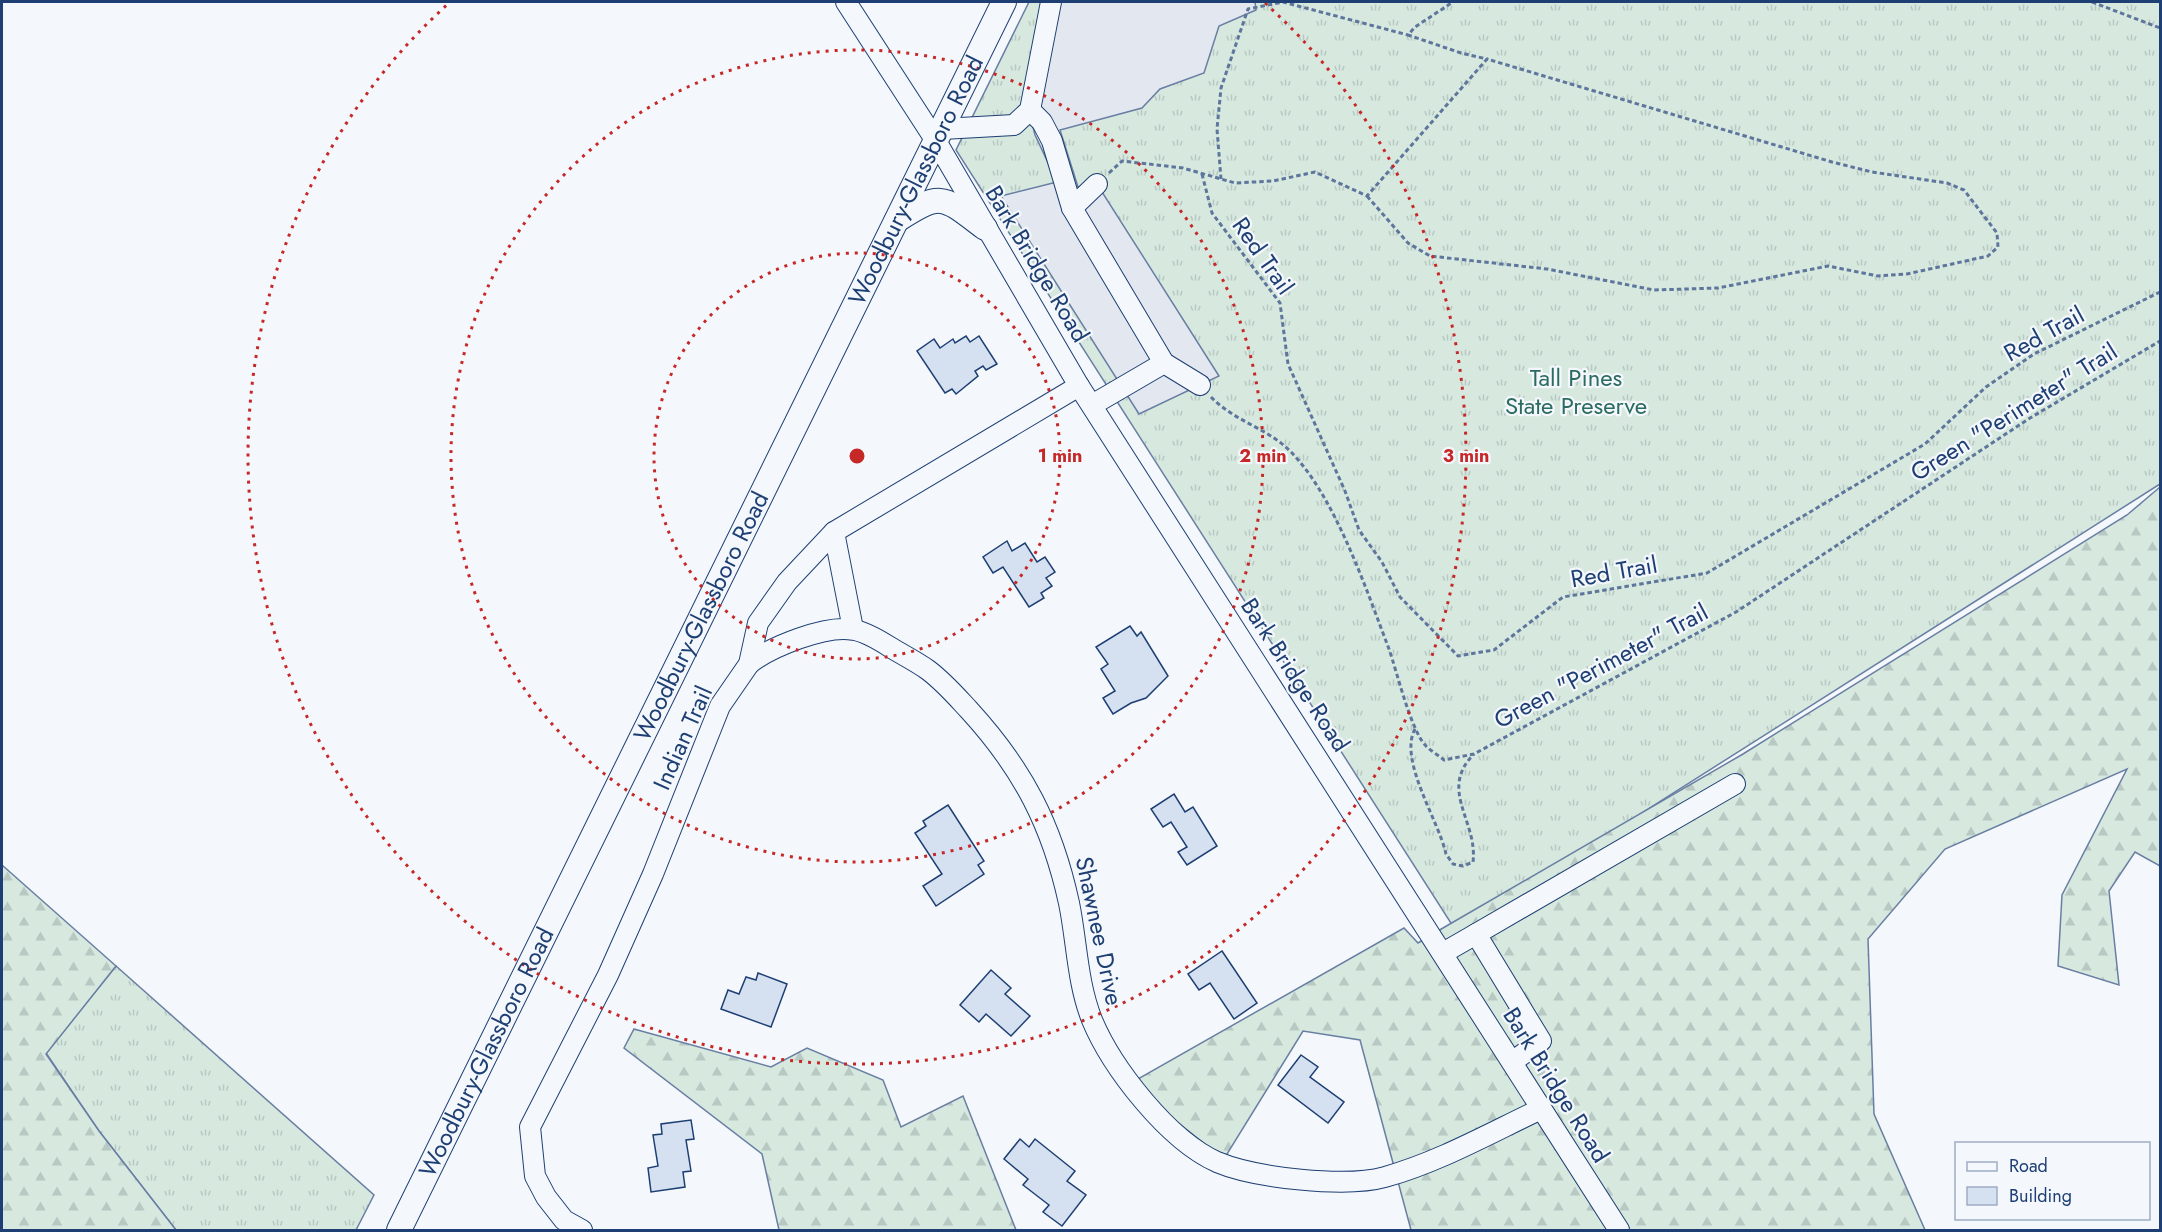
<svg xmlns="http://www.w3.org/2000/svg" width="2162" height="1232" font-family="Jost,sans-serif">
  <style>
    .grass { fill: url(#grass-tufts); stroke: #687fa3; stroke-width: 1.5 }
    .forest { fill: url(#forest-firs); stroke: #687fa3; stroke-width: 1.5 }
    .parking { fill: #e3e8f0; stroke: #687fa3; stroke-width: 1.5 }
    .building { fill: #d5e0f0; stroke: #1d3f73; stroke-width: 1.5 }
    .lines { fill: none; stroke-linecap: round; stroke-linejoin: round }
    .minor-casing { stroke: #1d3f73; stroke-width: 22 }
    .major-casing { stroke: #1d3f73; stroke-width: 26 }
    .path { stroke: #5e769c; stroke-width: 3; stroke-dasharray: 4.5 3; stroke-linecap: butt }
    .minor { stroke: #f4f7fb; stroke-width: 20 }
    .major { stroke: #f4f7fb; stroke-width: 24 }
    .ring { fill: none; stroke: #c62828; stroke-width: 3; stroke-dasharray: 3 6 }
    .labels { text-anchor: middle; stroke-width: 4.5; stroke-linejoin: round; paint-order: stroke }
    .street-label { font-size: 24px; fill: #1d3f73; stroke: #f4f7fb }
    .park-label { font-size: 24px; fill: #2c6c60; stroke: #f4f7fb }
    .centre { fill: #c62828; stroke: #f4f7fb; stroke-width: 3 }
    .ring-label { font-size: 18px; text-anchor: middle; font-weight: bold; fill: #c62828; stroke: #f4f7fb; stroke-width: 4.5; stroke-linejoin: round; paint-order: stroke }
  </style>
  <defs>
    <pattern id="grass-tufts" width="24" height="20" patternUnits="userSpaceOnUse" patternTransform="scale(1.5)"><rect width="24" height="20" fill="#d7e8df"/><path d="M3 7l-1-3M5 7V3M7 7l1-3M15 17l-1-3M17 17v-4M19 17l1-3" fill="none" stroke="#b8c8c3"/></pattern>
    <pattern id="forest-firs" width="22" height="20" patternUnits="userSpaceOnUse" patternTransform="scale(1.5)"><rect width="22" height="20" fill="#d7e8df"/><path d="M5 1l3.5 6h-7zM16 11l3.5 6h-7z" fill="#b8c8c3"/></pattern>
  </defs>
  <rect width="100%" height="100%" fill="#f4f7fb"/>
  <g class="grass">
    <polygon points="1029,2 2160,2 2160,484 1456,931 956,150"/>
    <polygon points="116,966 374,1195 356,1230 176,1230 99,1131 46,1053"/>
  </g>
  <g class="forest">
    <polygon points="2160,487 2160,866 2135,852 2109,891 2119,985 2058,966 2062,895 2127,769 1945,849 1868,939 1874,1114 1925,1230 1411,1230 1360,1040 1303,1031 1224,1159 1129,1084 1404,928 1418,943 1443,928 1743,754 2127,515"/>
    <polygon points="2,865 116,966 46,1054 99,1131 176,1230 2,1230"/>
    <polygon points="634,1029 771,1067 807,1048 883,1080 901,1127 963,1096 1016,1230 779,1230 762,1154 624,1048"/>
  </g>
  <polygon class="parking" points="1047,2 1255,2 1256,10 1219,26 1204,73 1160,89 1142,108 1060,130 1078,187 1097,184 1219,376 1139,414 1001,196 1057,182 1035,135 1026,99"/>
  <g class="building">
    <polygon points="966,336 970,342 979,336 997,364 986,370 983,366 975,371 978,376 956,394 952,389 945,393 917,351 934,339 940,348 953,339 955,343"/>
    <polygon points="1007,541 1012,551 1025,543 1037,562 1045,557 1055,572 1046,578 1052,586 1041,593 1044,598 1029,607 1003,567 993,573 983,557"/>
    <polygon points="1130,626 1137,636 1141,632 1168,676 1146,698 1131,703 1113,714 1103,698 1115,691 1101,669 1108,664 1096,647"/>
    <polygon points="1174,794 1185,812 1193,807 1217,846 1187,865 1178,852 1187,847 1171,822 1163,827 1151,809"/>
    <polygon points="948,805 984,861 978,865 984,874 936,906 923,886 942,874 915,833 926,826 923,821"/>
    <polygon points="1222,951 1257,1003 1234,1019 1210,983 1199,990 1188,974"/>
    <polygon points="991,970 1011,988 1005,994 1030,1016 1011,1036 986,1014 979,1022 960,1005"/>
    <polygon points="758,973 787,984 771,1027 721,1009 728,990 739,994 746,977 756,980"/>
    <polygon points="1301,1055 1318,1067 1310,1077 1344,1102 1328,1123 1278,1085"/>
    <polygon points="691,1120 694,1139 686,1140 691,1171 683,1172 685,1187 651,1192 648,1168 658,1166 653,1135 662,1134 661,1124"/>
    <polygon points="1020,1139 1029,1147 1035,1139 1075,1171 1067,1181 1086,1195 1062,1226 1043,1212 1049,1205 1023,1185 1028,1179 1004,1159"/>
  </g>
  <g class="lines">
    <g class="minor-casing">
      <g id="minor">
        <polyline points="846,2 936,141 1079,386 1619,1230"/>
        <polyline points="1030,110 1042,122 1052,141 1072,208 1164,363 1200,385"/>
        <polyline points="942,129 1014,125 1030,110 1051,2"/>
        <polyline points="1072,208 1097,184"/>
        <polyline points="1092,405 1164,363"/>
        <polyline points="834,532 853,629"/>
        <path d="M749,664C770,647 827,624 854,630C866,632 879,640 890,647C903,655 917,662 928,670C944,682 956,696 969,710C1023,769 1052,825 1069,903C1077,942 1077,982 1092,1020C1112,1068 1168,1140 1217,1162C1255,1178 1346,1188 1385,1177C1439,1162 1490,1133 1541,1109"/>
        <polyline points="1476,934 1735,784"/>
        <polyline points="1443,953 1476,934 1541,1041 1512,1062"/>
        <polyline points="582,1230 564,1220 546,1197 535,1176 530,1127 608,975 653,874 720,706 749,664 758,623 787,582 834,532 1079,386"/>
      </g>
    </g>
    <g class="major-casing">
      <g id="major">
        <path d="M897,220C942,191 943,196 985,228"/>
        <path id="s1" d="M399,1230L1004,2"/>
      </g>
    </g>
    <g class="path">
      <polyline points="2092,2 2160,28"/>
      <polyline points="1109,173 1122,161 1183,168 1235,183 1273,181 1315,172 1367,196 1487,59 1461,53 1408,35 1415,27 1453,2"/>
      <polyline points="1202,174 1212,213 1280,303 1288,364 1345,491 1359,530 1382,562 1400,597 1458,656 1494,650 1563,597 1707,573 1925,444 1986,387 2034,354 2160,292"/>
      <polyline points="1221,179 1217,129 1221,88 1248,9 1283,2 1408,35"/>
      <polyline points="1367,196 1408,243 1430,256 1547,269 1654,290 1718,288 1828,266 1878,276 1907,274 1988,256 1998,247 1997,233 1964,190 1947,183 1872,172 1832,162 1487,59"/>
      <path d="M1211,397C1234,421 1267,428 1290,451C1335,496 1366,589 1389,649C1397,672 1411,731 1426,746C1431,751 1438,755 1444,760L1474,754L1736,612L2030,418L2160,341"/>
      <path d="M1415,729C1398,760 1439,821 1446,854L1453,864L1463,866L1473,862C1478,821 1438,790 1474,754"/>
    </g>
    <use href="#minor" class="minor"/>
    <use href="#major" class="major"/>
  </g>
  <g class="ring">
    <circle cx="857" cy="456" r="203"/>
    <circle cx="857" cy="456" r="406"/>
    <path d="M1265 3A609 609 0 1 1 449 3"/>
  </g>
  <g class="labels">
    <g class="street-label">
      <text dy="8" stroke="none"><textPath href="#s1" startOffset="1170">Woodbury-Glassboro Road</textPath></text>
      <text transform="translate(1263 256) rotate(55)" y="8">Red Trail</text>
      <text transform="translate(1037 264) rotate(59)" y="8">Bark Bridge Road</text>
      <text transform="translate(2044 334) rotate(-29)" y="8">Red Trail</text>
      <text transform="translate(2014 412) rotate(-32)" y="8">Green "Perimeter" Trail</text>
      <text transform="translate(1614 572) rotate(-10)" y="8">Red Trail</text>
      <text dy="8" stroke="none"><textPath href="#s1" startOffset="684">Woodbury-Glassboro Road</textPath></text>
      <text transform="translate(1601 666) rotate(-28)" y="8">Green "Perimeter" Trail</text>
      <text transform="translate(1295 675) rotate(57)" y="8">Bark Bridge Road</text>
      <text transform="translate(683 738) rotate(-66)" y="8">Indian Trail</text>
      <text transform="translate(1099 931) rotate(78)" y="8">Shawnee Drive</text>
      <text dy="8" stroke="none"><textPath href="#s1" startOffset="198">Woodbury-Glassboro Road</textPath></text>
      <text transform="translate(1556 1085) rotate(58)" y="8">Bark Bridge Road</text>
    </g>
    <g class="park-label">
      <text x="1576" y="386">Tall Pines<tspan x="1576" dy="28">State Preserve</tspan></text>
    </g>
  </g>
  <circle cx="857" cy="456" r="9" class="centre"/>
  <g class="ring-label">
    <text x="1060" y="462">1 min</text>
    <text x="1263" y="462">2 min</text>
    <text x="1466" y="462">3 min</text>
  </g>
  <rect width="2162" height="1232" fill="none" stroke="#1d3f73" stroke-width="6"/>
  <rect x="1955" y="1142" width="195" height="78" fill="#f4f7fb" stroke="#9eadc5" stroke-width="1.5"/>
  <rect x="1967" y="1162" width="30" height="9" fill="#f4f7fb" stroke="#9eadc5" stroke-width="1.5"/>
  <text x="2009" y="1172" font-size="18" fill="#1d3f73">Road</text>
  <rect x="1967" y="1187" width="30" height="18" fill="#d5e0f0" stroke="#9eadc5" stroke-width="1.5"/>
  <text x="2009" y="1202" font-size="18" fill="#1d3f73">Building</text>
</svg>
